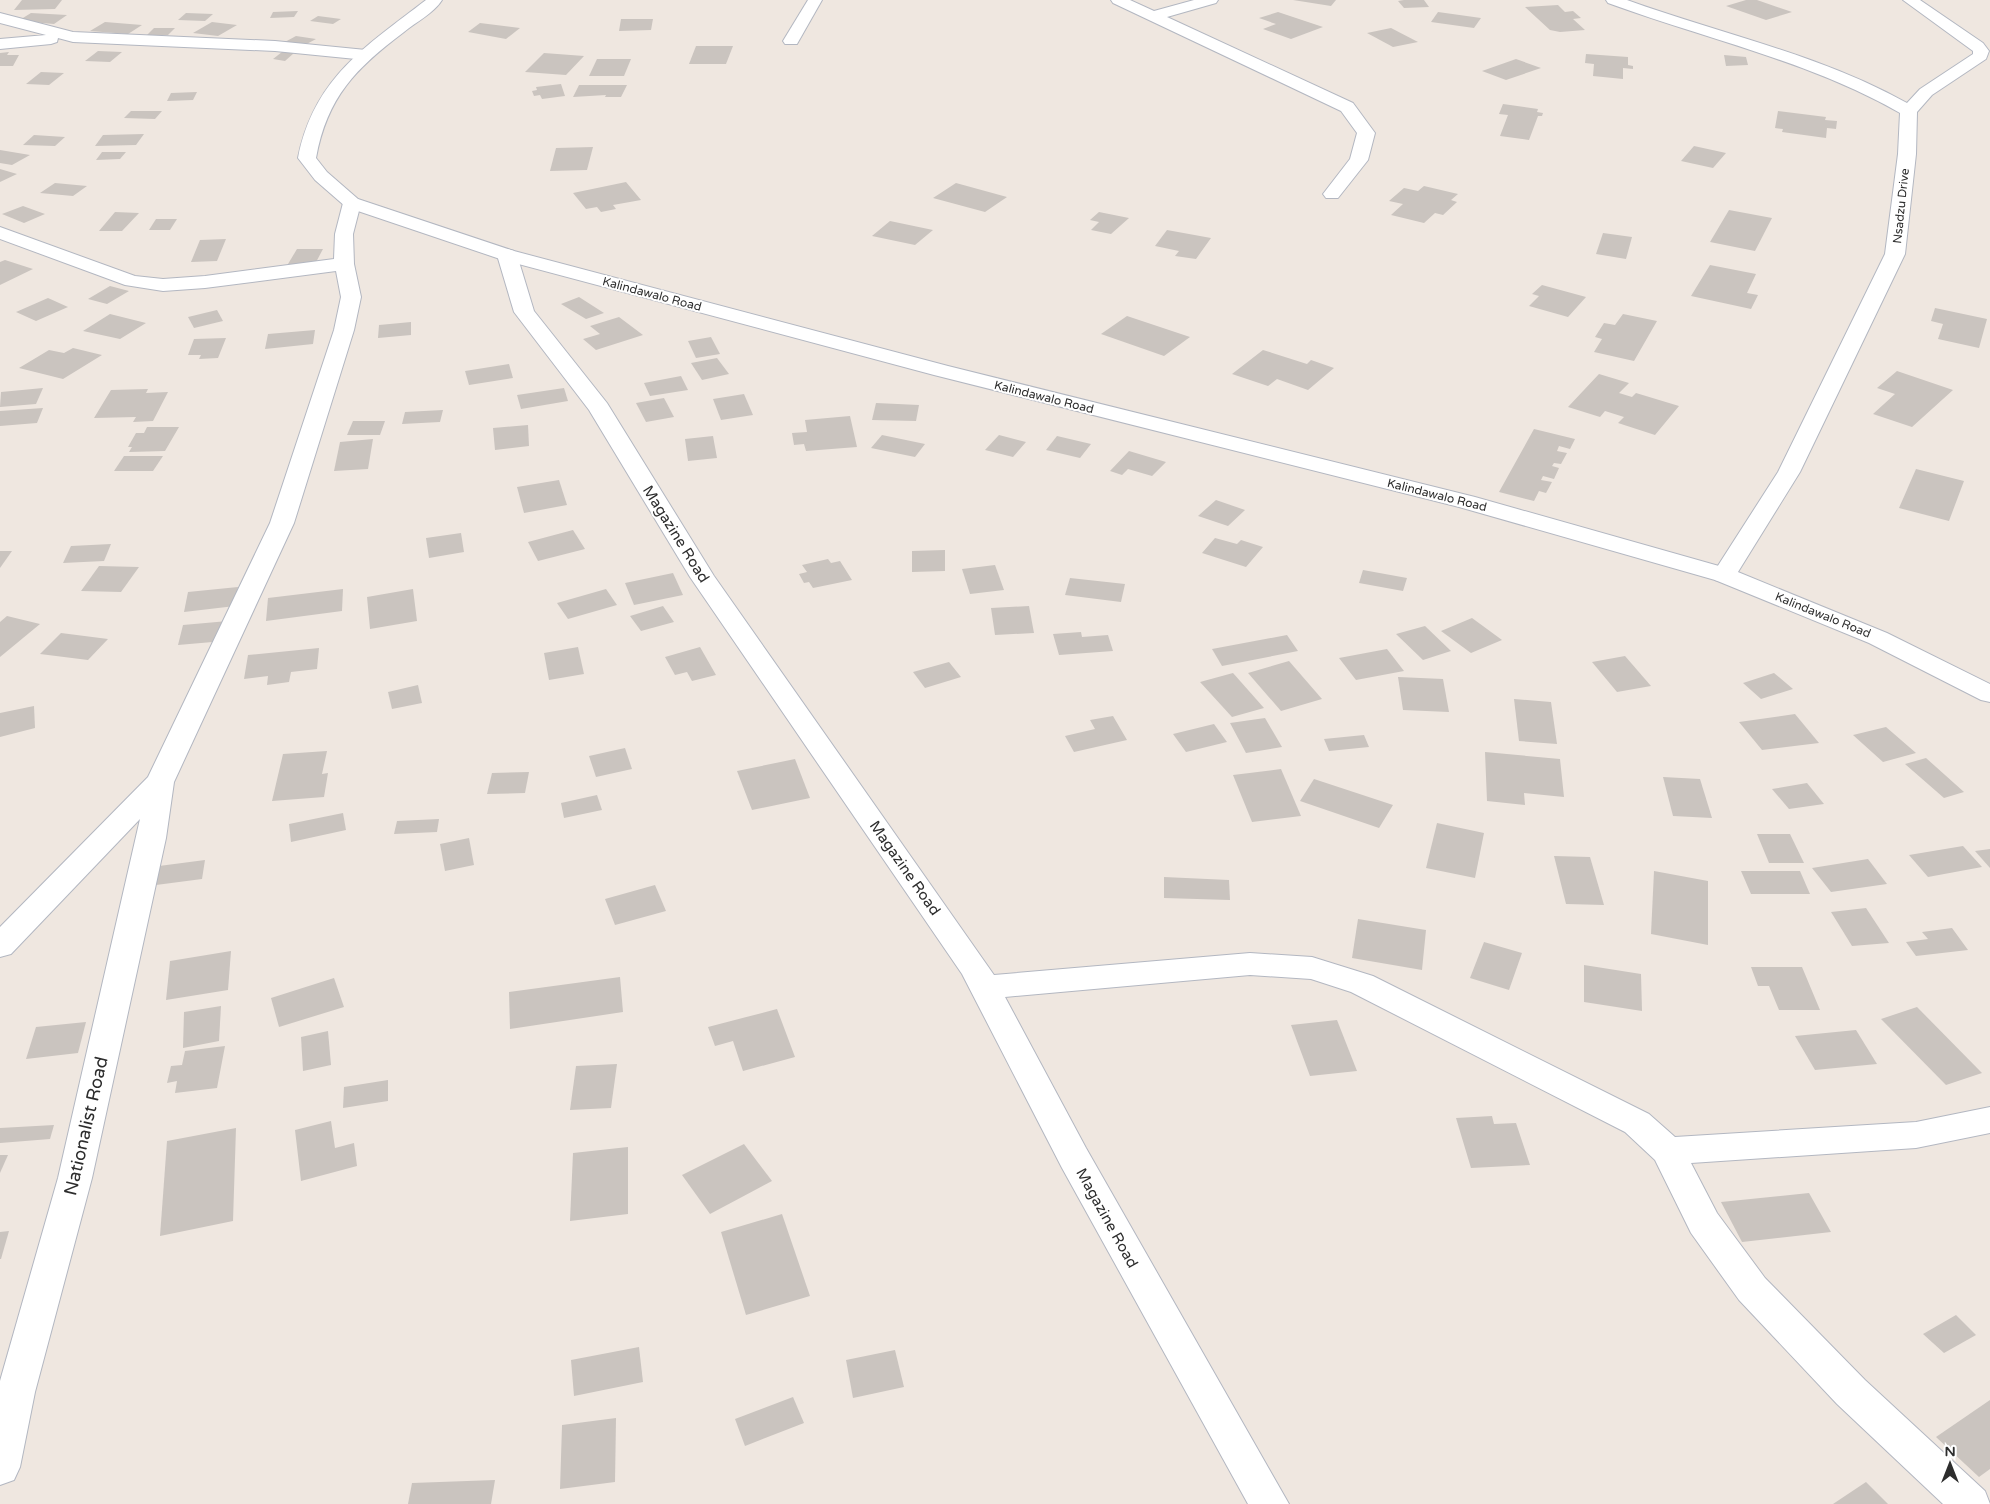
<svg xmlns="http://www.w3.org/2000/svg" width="1990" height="1504" font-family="'Varela Round',sans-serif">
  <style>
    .building { fill: #cac4bf }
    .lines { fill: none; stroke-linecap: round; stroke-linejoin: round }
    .minor-casing { stroke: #b3b7c1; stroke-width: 2 }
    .tertiary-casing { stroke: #b3b7c1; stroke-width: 2 }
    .minor { fill: #fff; fill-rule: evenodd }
    .tertiary { fill: #fff; fill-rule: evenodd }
    .labels { text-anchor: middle; stroke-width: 4; stroke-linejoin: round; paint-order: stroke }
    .far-street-label { font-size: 12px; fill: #2d2d2d; stroke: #fff }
    .street-label { font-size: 15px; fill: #2d2d2d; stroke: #fff }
    .near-street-label { font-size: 18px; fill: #2d2d2d; stroke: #fff }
  </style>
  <rect width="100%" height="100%" fill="#efe7e0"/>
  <g class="building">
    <polygon points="22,0 62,0 55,9 14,10"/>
    <polygon points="1293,0 1336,0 1331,6"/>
    <polygon points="1404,0 1424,0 1429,7 1404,8 1398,1"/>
    <polygon points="1746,0 1757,0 1792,12 1766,20 1726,6"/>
    <polygon points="1558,5 1565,12 1573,11 1581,18 1573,19 1585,30 1560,32 1550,30 1525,7"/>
    <polygon points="298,11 294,17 270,18 273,12"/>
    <polygon points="1278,12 1323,27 1291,39 1263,29 1276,24 1259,18"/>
    <polygon points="1438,12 1481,18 1474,28 1431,22"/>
    <polygon points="31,13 67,15 54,24 18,21"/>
    <polygon points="186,13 213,14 205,21 178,20"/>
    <polygon points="318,16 341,19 333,24 310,21"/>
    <polygon points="621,19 653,19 651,30 619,31"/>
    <polygon points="105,22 142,25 128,34 90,31"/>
    <polygon points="212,22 237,25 218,36 193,33"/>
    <polygon points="480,23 520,28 506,39 468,32"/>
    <polygon points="154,28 175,28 168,35 147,35"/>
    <polygon points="1391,28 1418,42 1393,47 1367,33"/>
    <polygon points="296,36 316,39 303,46 283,43"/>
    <polygon points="696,46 733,46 726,64 689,64"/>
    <polygon points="98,51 122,52 110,62 85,61"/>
    <polygon points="9,52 7,55 19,55 13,66 0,66 0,53"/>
    <polygon points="282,52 294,53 285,61 273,59"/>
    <polygon points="544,53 584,56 566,75 525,72"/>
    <polygon points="1586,54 1628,57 1628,65 1633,66 1633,69 1623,68 1623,79 1593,76 1594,64 1585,63"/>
    <polygon points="1724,55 1746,57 1748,65 1726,66"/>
    <polygon points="597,59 631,59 624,76 589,76"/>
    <polygon points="1516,59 1541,68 1506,80 1482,71"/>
    <polygon points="41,72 64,73 49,85 26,84"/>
    <polygon points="561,84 565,96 542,99 540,95 534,96 532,91 537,90 536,87"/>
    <polygon points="579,85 627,85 621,97 605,97 606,95 573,97"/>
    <polygon points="197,92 193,100 167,101 171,93"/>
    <polygon points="1503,104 1538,109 1537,112 1543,113 1542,116 1538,116 1529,140 1500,136 1508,115 1499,114"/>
    <polygon points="131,111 162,111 155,119 124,118"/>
    <polygon points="1778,111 1826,117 1825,120 1837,121 1836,129 1827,128 1826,138 1782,132 1783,129 1775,128"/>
    <polygon points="144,134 136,145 95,146 103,135"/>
    <polygon points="34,135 65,137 55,146 23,145"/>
    <polygon points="1694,146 1726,153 1713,168 1681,161"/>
    <polygon points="593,147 587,170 550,171 556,148"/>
    <polygon points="0,150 30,155 12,165 0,163"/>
    <polygon points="102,152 126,152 120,159 96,160"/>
    <polygon points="0,169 17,174 0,182"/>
    <polygon points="626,182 641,200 613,205 616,209 601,212 597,207 586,209 573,193"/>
    <polygon points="55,183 87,186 73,196 40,193"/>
    <polygon points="956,183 1007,197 985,212 933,198"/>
    <polygon points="1424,186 1458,194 1451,200 1457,202 1443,215 1435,213 1424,223 1391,215 1403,204 1389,201 1404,188 1418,191"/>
    <polygon points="23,206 45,214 24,223 2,214"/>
    <polygon points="1729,210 1772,218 1755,251 1710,242"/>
    <polygon points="115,212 139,213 122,231 99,231"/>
    <polygon points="1099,212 1129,218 1111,234 1091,230 1099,222 1090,220"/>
    <polygon points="156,219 177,219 170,230 149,230"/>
    <polygon points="890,221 933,230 915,245 872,236"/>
    <polygon points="1167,230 1211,238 1196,259 1175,256 1179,251 1155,246"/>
    <polygon points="1603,233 1632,237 1626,259 1596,254"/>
    <polygon points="226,239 217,261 191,262 200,240"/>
    <polygon points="297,249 323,249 315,264 288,264"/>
    <polygon points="5,260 33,269 0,285 0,262"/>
    <polygon points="1710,265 1756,274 1747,293 1758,295 1751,309 1691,296"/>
    <polygon points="1542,285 1586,297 1568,317 1529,306 1539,296 1532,294"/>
    <polygon points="110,286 129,291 107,304 88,299"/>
    <polygon points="579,297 604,313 586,319 561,304"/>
    <polygon points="48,298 68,307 36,321 16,312"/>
    <polygon points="1935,308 1987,319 1979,348 1938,339 1943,324 1931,321"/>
    <polygon points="217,310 223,321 194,328 188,317"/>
    <polygon points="110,314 146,323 120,339 83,331"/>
    <polygon points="1623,314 1657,321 1634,361 1594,352 1602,339 1595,337 1604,323 1615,325"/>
    <polygon points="1127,316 1190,337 1164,356 1101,334"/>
    <polygon points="619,317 643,335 596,350 583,339 600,334 590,326"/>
    <polygon points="411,322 411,335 378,338 379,325"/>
    <polygon points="315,330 313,344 265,349 268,334"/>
    <polygon points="711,337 720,354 696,358 688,341"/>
    <polygon points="226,338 218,358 199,359 201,355 188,355 194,339"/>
    <polygon points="73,348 102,355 63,379 19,368 49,350 64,353"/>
    <polygon points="1263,350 1307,364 1311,360 1334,368 1308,390 1277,379 1268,386 1232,374"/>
    <polygon points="717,358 729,374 702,380 691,363"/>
    <polygon points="509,364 513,378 469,385 465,371"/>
    <polygon points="1897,371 1953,390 1912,427 1873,414 1895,394 1877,388"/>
    <polygon points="1599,374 1629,383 1619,393 1632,397 1636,393 1679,406 1655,435 1618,423 1624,417 1605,411 1600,417 1568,407"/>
    <polygon points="681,376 688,390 650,396 644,383"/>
    <polygon points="43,388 36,404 0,407 1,392"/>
    <polygon points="564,388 568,401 521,409 517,395"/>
    <polygon points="148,389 146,393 168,392 153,421 133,422 136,417 94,418 111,390"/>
    <polygon points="744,394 753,415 721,420 713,399"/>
    <polygon points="664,398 674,417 646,422 636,403"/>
    <polygon points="876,403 919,405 916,421 872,420"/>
    <polygon points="43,408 37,423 0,426 0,411"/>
    <polygon points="443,410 440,422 402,424 405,412"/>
    <polygon points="850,416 857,447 806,451 804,444 794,445 792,433 807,432 805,420"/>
    <polygon points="353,421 385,421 380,435 347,435"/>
    <polygon points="528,425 529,446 495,450 493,428"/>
    <polygon points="147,427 179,427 165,451 129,452 132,447 128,447 136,433 144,433"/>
    <polygon points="1534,429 1575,439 1570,449 1559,446 1557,451 1567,453 1561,464 1554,463 1552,466 1559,468 1554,479 1543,476 1541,480 1552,482 1546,493 1539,491 1534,501 1499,492"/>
    <polygon points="882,435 925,444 915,457 871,448"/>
    <polygon points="999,435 1026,442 1013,457 985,450"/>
    <polygon points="713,436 717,458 688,461 685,439"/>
    <polygon points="1057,436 1091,444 1080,458 1046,450"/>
    <polygon points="373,439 368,469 334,471 340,442"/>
    <polygon points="1129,451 1166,462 1152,476 1128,469 1122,475 1110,471"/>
    <polygon points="124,456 163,456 153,471 114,471"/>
    <polygon points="1916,469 1964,481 1949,521 1899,508"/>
    <polygon points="559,480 567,505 524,513 517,487"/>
    <polygon points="1216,500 1245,510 1228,526 1198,516"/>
    <polygon points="573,530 585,549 538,561 528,542"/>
    <polygon points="461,533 464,552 429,558 426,538"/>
    <polygon points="1215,538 1237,544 1241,540 1263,547 1246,567 1202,553"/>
    <polygon points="111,544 104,561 63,563 71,546"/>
    <polygon points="945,550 945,571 912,572 912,551"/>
    <polygon points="0,551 12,551 0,568"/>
    <polygon points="828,559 831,563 840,561 852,580 813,588 809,582 804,583 799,574 807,572 802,565"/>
    <polygon points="995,565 1004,590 970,594 962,569"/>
    <polygon points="99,566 139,567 121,592 81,591"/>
    <polygon points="1363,570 1407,578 1403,591 1359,583"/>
    <polygon points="673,573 683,595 634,605 625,583"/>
    <polygon points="1070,578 1125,584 1121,602 1065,595"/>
    <polygon points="238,587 235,606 184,612 188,592"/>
    <polygon points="343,589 342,611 266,621 268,598"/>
    <polygon points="413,589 417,621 370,629 367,597"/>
    <polygon points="606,589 617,605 568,619 557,603"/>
    <polygon points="663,606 674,622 641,631 630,616"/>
    <polygon points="1029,606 1034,633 995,635 991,608"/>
    <polygon points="7,616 40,624 0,657 0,622"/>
    <polygon points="1472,618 1502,640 1471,653 1441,631"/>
    <polygon points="228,621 224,641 178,645 183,625"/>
    <polygon points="1425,626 1451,651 1423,660 1396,634"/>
    <polygon points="1081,632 1082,637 1108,635 1113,651 1059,655 1053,634"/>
    <polygon points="61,633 108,639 88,660 40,654"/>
    <polygon points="1287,635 1298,651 1222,666 1212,649"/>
    <polygon points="578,647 584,674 549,680 544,653"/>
    <polygon points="700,647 716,675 692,681 687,672 675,675 665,657"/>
    <polygon points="319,648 317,669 291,672 289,682 267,685 268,676 244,679 248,655"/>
    <polygon points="1387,649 1404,671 1356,680 1339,658"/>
    <polygon points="1625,656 1651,686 1617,692 1592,662"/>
    <polygon points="1289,661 1322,699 1281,711 1248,673"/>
    <polygon points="949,662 961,677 925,688 913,672"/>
    <polygon points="1233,673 1264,708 1232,717 1200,682"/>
    <polygon points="1774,673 1793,689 1761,699 1743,683"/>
    <polygon points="1398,677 1443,679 1449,712 1403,710"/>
    <polygon points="418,685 422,703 392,709 388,692"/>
    <polygon points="1514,699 1551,702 1557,744 1519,741"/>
    <polygon points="34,706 35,728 0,737 0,713"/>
    <polygon points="1795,714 1819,743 1762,750 1739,722"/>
    <polygon points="1113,716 1127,740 1074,752 1065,736 1095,729 1090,720"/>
    <polygon points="1265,718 1282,747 1246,753 1230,723"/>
    <polygon points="1214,724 1227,742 1186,752 1173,734"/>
    <polygon points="1886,727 1916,753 1883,762 1853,735"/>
    <polygon points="1364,735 1369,747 1329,751 1324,739"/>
    <polygon points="625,748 632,769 596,777 589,756"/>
    <polygon points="327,751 322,774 328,773 324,797 272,801 283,754"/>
    <polygon points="1485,752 1560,759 1564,797 1524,793 1525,805 1487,801"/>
    <polygon points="1926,758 1964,792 1944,798 1905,764"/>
    <polygon points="795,759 810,798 752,810 737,771"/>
    <polygon points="1281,769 1301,816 1252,822 1233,775"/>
    <polygon points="529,772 525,793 487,794 492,773"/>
    <polygon points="1663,777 1700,779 1712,818 1673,816"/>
    <polygon points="1314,779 1393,805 1379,828 1300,801"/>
    <polygon points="1807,783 1824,804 1789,809 1772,789"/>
    <polygon points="597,795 602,810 564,818 561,803"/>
    <polygon points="343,813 346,830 291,842 289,824"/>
    <polygon points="439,819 437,832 394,834 397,821"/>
    <polygon points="1437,823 1484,833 1475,878 1426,868"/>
    <polygon points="1757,834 1790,834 1804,863 1769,863"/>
    <polygon points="469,838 474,865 445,871 440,844"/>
    <polygon points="1963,846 1982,867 1928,877 1909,855"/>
    <polygon points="1990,849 1990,868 1975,851"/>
    <polygon points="1554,856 1590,857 1604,905 1566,904"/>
    <polygon points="1868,859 1887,884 1831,892 1812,868"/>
    <polygon points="205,860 202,879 156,885 159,866"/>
    <polygon points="1654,871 1708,881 1708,945 1651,934"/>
    <polygon points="1741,871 1800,871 1810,894 1751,894"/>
    <polygon points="1164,877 1229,880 1230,900 1164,898"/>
    <polygon points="655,885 666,911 615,925 605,899"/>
    <polygon points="1866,908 1889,943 1852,946 1831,912"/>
    <polygon points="1358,919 1426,930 1422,970 1352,958"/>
    <polygon points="1952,928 1968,950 1916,956 1906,942 1928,939 1922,932"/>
    <polygon points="1484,942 1522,953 1509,990 1470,978"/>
    <polygon points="231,951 228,990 166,1000 170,961"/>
    <polygon points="1584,965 1641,974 1642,1011 1584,1002"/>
    <polygon points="1751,967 1802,967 1820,1010 1779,1010 1769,986 1758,986"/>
    <polygon points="620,977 623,1012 510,1029 509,992"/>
    <polygon points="334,978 344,1007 279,1027 271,998"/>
    <polygon points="221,1006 219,1041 183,1048 184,1012"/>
    <polygon points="1917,1007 1982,1073 1946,1085 1881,1019"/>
    <polygon points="777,1009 795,1057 743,1071 733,1041 715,1046 708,1027"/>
    <polygon points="1337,1020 1357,1071 1310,1076 1291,1025"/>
    <polygon points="86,1022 78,1053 26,1059 36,1027"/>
    <polygon points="1856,1030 1877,1064 1815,1070 1795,1036"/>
    <polygon points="328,1031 331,1065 303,1071 301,1037"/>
    <polygon points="225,1046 217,1088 175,1093 177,1081 167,1083 171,1066 182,1065 185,1051"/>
    <polygon points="617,1064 611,1108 570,1110 576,1066"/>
    <polygon points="388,1080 388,1101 343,1108 344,1087"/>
    <polygon points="1492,1116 1494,1124 1516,1123 1530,1165 1471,1168 1456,1118"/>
    <polygon points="331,1121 335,1148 354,1143 357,1166 301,1181 295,1130"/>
    <polygon points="54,1125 50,1139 0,1143 0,1128"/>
    <polygon points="236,1128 233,1221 160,1236 167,1141"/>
    <polygon points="744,1144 772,1181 710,1214 682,1175"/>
    <polygon points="628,1147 628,1214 570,1221 573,1153"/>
    <polygon points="0,1155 8,1155 0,1173"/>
    <polygon points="1809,1193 1831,1232 1742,1242 1721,1202"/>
    <polygon points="782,1214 810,1296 746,1315 721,1232"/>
    <polygon points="9,1231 1,1259 0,1259 0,1232"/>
    <polygon points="1956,1315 1976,1335 1944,1353 1923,1334"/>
    <polygon points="639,1347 643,1382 574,1396 571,1360"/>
    <polygon points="895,1350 904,1387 853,1398 846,1360"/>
    <polygon points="793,1397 804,1423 745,1446 735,1419"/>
    <polygon points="1990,1400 1990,1469 1979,1477 1936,1437"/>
    <polygon points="616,1418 615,1482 560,1489 562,1425"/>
    <polygon points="495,1480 491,1504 408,1504 412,1483"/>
    <polygon points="1866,1482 1888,1504 1833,1504"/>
  </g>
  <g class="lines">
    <g class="minor-casing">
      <g id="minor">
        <polygon points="808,0 822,0 797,44 785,44 783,41"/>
        <polygon points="1111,0 1130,0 1154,11 1194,0 1218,0 1216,3 1167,17 1353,103 1375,133 1368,160 1338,198 1326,198 1323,194 1350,159 1357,133 1341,111 1113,3"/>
        <path d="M1606,0H1627C1721,34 1819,54 1907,103L1920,89L1973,54V51L1903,0H1920L1983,43L1989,51L1986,59L1932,95L1917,112L1916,154L1905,254L1800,472L1733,580L1724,582L1715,580L1712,575L1778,472L1885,254L1898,154L1900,113C1809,61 1706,39 1608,3Z"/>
        <polygon points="0,13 73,32 275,41 366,50 374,55 366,60 275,51 73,42 58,38 57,42 51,44 0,49 0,39 46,35 0,23"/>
        <polygon points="352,198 358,199 361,203 353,234 354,264 361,297 354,330 294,523 174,782 166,838 92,1178 35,1392 20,1467 14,1480 0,1485 0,1381 58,1178 140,819 11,954 0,957 0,927 148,777 270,523 334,330 341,297 336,271 205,288 163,291 125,285 0,239 0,227 135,276 163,279 205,276 334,259 335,234 343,203 346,199"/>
        <polygon points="507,249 514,251 517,255 534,311 607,403 714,576 994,975 1250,953 1312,957 1373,976 1649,1114 1675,1137 1916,1122 1990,1107 1990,1133 1916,1148 1691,1163 1717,1213 1765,1278 1865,1380 1985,1491 1990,1504 1943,1504 1837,1404 1739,1300 1691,1233 1655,1160 1625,1132 1351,992 1311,979 1250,975 1005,997 1086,1148 1289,1504 1248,1504 1062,1168 962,974 690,577 589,410 514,312 497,255 500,251"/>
      </g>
    </g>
    <g class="tertiary-casing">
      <path id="tertiary" d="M426,0H442C434,13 416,22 404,32C356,68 327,97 316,158L327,172L358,199L514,251L948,366L1475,497L1733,570L1887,633L1990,684V702L1981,700L1869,643L1715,580L1459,507L934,375L500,259L346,207L315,180L298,158C314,78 365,47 426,0Z"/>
    </g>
    <use href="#minor" class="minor"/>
    <use href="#tertiary" class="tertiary"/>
  </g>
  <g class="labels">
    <g class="far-street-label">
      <text transform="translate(1901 206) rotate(-84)" y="4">Nsadzu Drive</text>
      <text transform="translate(652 294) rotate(15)" y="4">Kalindawalo Road</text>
      <text transform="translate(1044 397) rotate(14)" y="4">Kalindawalo Road</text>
      <text transform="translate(1437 495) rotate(14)" y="4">Kalindawalo Road</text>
      <text transform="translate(1823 615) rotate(22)" y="4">Kalindawalo Road</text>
    </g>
    <g class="street-label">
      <text transform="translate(676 534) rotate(58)" y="5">Magazine Road</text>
      <text transform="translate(905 868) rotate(55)" y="5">Magazine Road</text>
      <text transform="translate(1107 1218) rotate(61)" y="5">Magazine Road</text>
    </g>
    <g class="near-street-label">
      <text transform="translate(86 1126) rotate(-77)" y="6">Nationalist Road</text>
    </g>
  </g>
  <g transform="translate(1950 1464)" stroke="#ffffff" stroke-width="4" paint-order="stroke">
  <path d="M0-4L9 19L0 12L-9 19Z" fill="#2d2d2d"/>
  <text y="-8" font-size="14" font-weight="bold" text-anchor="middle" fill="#2d2d2d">N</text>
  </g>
</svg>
